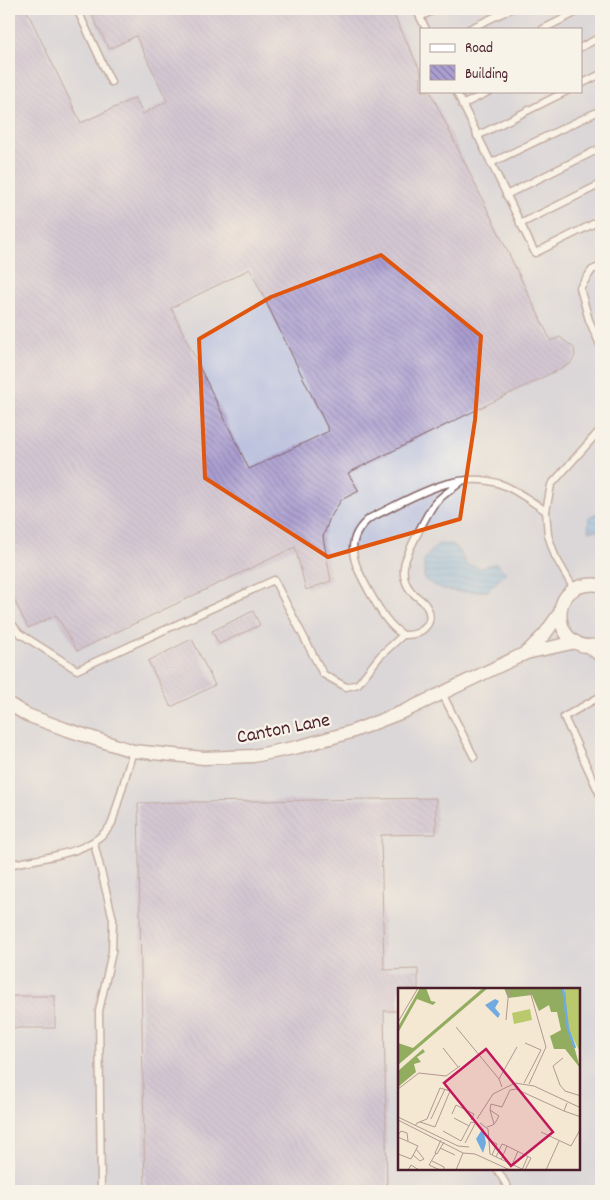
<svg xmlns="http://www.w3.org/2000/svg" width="610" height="1200" font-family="Dekko,sans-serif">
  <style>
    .industrial { fill: #bdc3de; fill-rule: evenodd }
    .water { fill: url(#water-rules); stroke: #5d6486 }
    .building { fill: url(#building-back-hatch); fill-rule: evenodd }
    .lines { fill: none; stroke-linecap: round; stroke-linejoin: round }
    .lane-casing { stroke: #866566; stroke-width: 9 }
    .street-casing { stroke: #866566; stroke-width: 15 }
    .lane { stroke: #fff; stroke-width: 6 }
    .street { stroke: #fff; stroke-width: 12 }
    .marked { fill: none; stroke: #e0560e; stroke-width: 4; stroke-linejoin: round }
    .labels { text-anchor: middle; stroke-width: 4.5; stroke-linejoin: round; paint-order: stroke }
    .street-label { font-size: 20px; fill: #4a1f2b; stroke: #f7f3e8 }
    .inset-river { fill: none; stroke: #70aae0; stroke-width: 2.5 }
    .inset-road { fill: none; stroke: #b09890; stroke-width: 1 }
    .view { fill: #c2185b; fill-opacity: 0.15; stroke: #c2185b; stroke-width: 2.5 }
    .inset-edge { fill: none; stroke: #4a1f2b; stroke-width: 2.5 }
  </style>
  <defs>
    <pattern id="water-rules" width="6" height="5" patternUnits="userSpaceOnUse" patternTransform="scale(1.25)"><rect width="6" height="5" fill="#70aae0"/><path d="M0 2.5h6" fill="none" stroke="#5e8ab6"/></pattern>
    <pattern id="building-back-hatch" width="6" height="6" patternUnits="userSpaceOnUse" patternTransform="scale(1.25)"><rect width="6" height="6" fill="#aa9ed1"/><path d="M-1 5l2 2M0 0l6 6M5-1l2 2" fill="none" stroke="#8c80aa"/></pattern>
  </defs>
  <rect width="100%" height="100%" fill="#f7f3e8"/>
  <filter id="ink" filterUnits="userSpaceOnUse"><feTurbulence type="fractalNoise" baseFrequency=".02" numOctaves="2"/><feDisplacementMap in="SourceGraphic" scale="10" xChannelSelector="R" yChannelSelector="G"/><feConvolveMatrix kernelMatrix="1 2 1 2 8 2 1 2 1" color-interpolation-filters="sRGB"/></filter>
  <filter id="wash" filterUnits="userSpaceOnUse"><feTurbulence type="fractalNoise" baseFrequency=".0096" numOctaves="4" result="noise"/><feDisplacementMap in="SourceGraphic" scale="20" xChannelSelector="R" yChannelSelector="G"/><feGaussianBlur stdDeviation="1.12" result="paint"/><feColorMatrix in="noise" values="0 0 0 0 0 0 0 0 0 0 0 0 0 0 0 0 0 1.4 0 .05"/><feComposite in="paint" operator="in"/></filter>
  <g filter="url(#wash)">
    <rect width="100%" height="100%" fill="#f4e8d3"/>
    <path class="industrial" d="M9,9H601V1191H9ZM421,29H581V91H421ZM399,989H579V1169H399Z"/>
    <g class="water">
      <polygon points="601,511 601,531 588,531 589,517"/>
      <path d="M438,544H453L459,551L467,565L481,568L496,563L506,573L488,591C461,592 447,595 424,579V559Z"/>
    </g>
    <g id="blocks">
      <g class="building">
        <path d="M9,9H26L81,123L135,98L143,114L167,101L136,36L109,49L89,9H391L421,72V91H430L551,341L560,337L574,348L575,356L570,364L348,473L359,491L341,500L329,520L323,537L331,581L306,590L295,547L77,651L56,615L28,628L9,589ZM250,269L329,431L249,469L171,308Z"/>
        <polygon points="253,611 260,625 219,644 212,631"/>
        <polygon points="192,639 215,685 171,707 148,661"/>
        <polygon points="436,798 436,834 381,835 384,970 418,969 418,989 399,989 399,1011 384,1011 387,1191 145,1191 138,803"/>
        <rect x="9" y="996" width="46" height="32"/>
      </g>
    </g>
  </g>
  <g filter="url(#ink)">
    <use href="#blocks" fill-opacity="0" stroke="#866566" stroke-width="1"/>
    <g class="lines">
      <g class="lane-casing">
        <g id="lane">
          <polyline points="77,9 111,82"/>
          <polyline points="416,9 426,29"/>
          <polyline points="598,9 601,16"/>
          <polyline points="420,17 436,9"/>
          <polyline points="469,29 511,9"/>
          <polyline points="543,29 583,9"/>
          <polyline points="581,47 601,37"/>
          <polyline points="581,84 601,74"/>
          <polyline points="456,91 535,253 601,220"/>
          <polyline points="462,105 490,91"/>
          <polyline points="477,136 567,91"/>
          <polyline points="491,163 601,110"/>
          <polyline points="506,195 601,148"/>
          <polyline points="520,224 601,184"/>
          <polyline points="601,266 592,270 580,288 589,320 601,347"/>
          <path d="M462,481C454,488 442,495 435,503C429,510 405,556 404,566C403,574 405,584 411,591C415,596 421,599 425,604C438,623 421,636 403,635C387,624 380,610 370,593C356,567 340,542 370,518C410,499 457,467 503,485C518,491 532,502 546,511"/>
          <polyline points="574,589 555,556 548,535 546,511 551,485 601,429"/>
          <polyline points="9,620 19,633 77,670 274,580 323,674 346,687 358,684 380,656 403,635"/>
          <polyline points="585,647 601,660"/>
          <polyline points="442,693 474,757"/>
          <polyline points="601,696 564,717 601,797"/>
          <polyline points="94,843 113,919 112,952 99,1011 101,1191"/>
          <path d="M9,865C42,857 93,855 112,823L133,751"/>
          <polyline points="497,1169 510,1191"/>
        </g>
      </g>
      <g class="street-casing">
        <g id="street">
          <path d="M601,585C541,577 553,660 601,644"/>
          <polyline points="526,653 545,634 559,614"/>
          <polyline points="9,704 27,715 65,729 133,751 204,758 253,756 298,747 351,732 405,711 526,653 576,642"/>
        </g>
      </g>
      <use href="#lane" class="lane"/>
      <use href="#street" class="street"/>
    </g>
  </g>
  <path d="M0 0H610V1200H0ZM381,255L481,336L475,420L460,519L328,557L205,478L199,339L271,297Z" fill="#f4e8d3" fill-opacity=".55" fill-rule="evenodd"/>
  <path class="marked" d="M381,255L481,336L475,420L460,519L328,557L205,478L199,339L271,297Z"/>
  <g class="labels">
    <g class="street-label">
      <text transform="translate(283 727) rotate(-11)" y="7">Canton Lane</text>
    </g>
  </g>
  <g transform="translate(398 988)">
    <rect width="182" height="182" fill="#f4e8d3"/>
    <path d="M132,21L134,32L116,36L114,25Z" fill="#b9c96c"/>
    <path d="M22,0H28L33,13L38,14L35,17L19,11L0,45V39ZM85,0H90L0,77V55L15,60ZM106,0H165L167,13V0H182L169,33L182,80L167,61H156L152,48L163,42L159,24H153L151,17L141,23L134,7L110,10ZM25,61L27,64L19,69L23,74L16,76L18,84L0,99V83Z" fill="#92ad60"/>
    <path d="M167,0H182V64L170,41Z" fill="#b9c96c"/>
    <path d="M97,11L101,13L97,20L102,26L100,30L87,17ZM85,140L88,155L85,165L78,151Z" fill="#70aae0"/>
    <path class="inset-river" d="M165,0L170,41L177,60"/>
    <path class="inset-road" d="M108,32L111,0M0,34L20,0M58,39L101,91M45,60L60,79M165,70L155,78L162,97L167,103L183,108M126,95L143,62L127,55M131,96L148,59L131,0M104,99L101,91L119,59M0,101L21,85L48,88L62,78M169,115L166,123L183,129M92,122L93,116L104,119L112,102L118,101L166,123M54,126L58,117L76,126L73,132M0,129L60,158L71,159M56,130L71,138M33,131L47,101M79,131L95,106L117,95L136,98L183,120M0,132L65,165L77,166L112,182M82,135L90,141L92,166L126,182M17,138L19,135L29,131L42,100L52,103L37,139L22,134M89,139L95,137L97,135L101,128L92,122L96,136M45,143L63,153L73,134L77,135M143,144L173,158L183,140M0,147L3,143L9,145L10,153M0,149L20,158L13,171L0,166M43,152L37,165L39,166L46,154M91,152L99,156L94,167M67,155L77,136M107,157L133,170L127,182M42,160L57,167M38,165L31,177L42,182M15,167L22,173L26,171L18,161M98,169L104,156L107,157M103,172L109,158M34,173L46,179V182M114,177L120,163M10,182L13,177L21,182M58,182L65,165M124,182L130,168M148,182L161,153"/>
    <path class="view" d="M88,61L155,144L113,178L46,95Z"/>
    <rect width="182" height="182" class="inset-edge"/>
  </g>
  <rect width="610" height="1200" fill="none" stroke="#f7f3e8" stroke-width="30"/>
  <rect x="420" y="28" width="162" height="65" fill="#f7f3e8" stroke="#b29e9c"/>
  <rect x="430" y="44" width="25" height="8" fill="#ffffff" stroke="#b29e9c"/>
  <text x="465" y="52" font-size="15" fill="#4a1f2b">Road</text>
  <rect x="430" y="65" width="25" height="15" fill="url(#building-back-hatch)" stroke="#b29e9c"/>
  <text x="465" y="78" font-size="15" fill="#4a1f2b">Building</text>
</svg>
